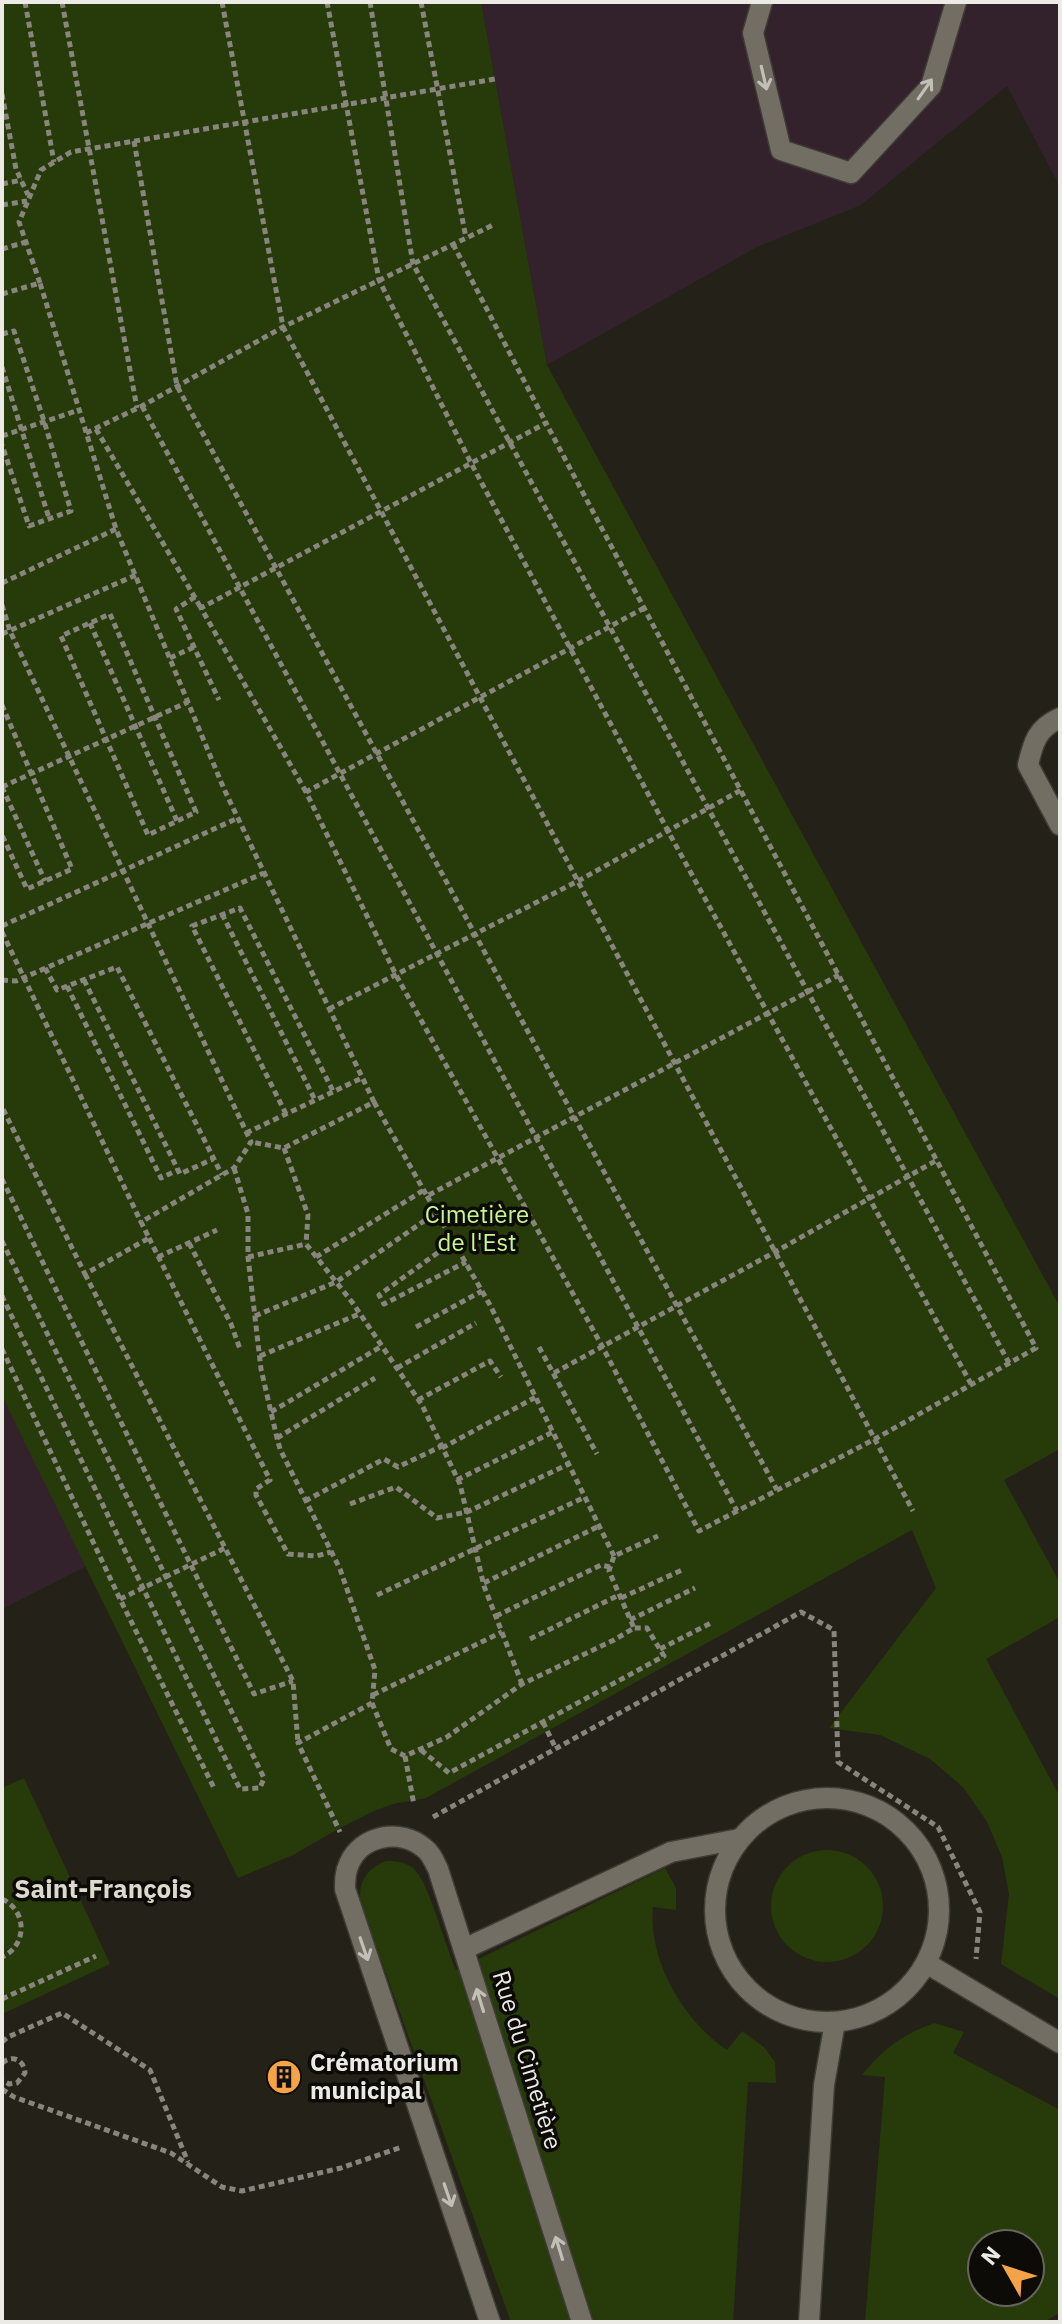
<svg xmlns="http://www.w3.org/2000/svg" width="1062" height="2324" font-family="'IBM Plex Sans',sans-serif">
  <style>
    .industrial { fill: #33222c }
    .green { fill: #273a0a; fill-rule: evenodd }
    .lines { fill: none; stroke-linecap: round; stroke-linejoin: round }
    .lane-casing { stroke: #3f3b35; stroke-width: 23 }
    .street-casing { stroke: #3f3b35; stroke-width: 23 }
    .path { stroke: #87857d; stroke-width: 5; stroke-dasharray: 6 4; stroke-linecap: butt }
    .lane { stroke: #736e64; stroke-width: 20 }
    .street { stroke: #736e64; stroke-width: 20 }
    .oneway { stroke: #c2bfb7 }
    .labels { text-anchor: middle; stroke-width: 7; stroke-linejoin: round; paint-order: stroke }
    .park-label { font-size: 24px; fill: #c7f78e; stroke: #0c0b07 }
    .street-label { font-size: 24px; fill: #eceae4; stroke: #0c0b07 }
    .poi-label { font-size: 24px; font-weight: bold; fill: #eceae4; stroke: #0c0b07; text-anchor: start }
    .neighbourhood-label { font-size: 26px; font-weight: bold; fill: #ded9cd; stroke: #0c0b07 }
  </style>
  <rect width="100%" height="100%" fill="#242118"/>
  <g class="industrial">
    <polygon points="481,2 1060,2 1060,187 1007,86 861,205 757,247 547,365"/>
    <polygon points="2,1396 87,1566 2,1609"/>
  </g>
  <g class="green">
    <polygon points="2,2 481,2 547,365 1060,1307 1060,1449 1004,1480 1060,1583 1060,1617 986,1659 1060,1797 1058,1998 1001,1964 1009,1894 1002,1857 987,1822 963,1787 930,1759 880,1735 829,1728 936,1588 912,1530 426,1798 393,1804 374,1811 340,1828 293,1855 238,1878 2,1396"/>
    <polygon points="24,1778 110,1964 2,2014 2,1788"/>
    <circle cx="827" cy="1906" r="56"/>
    <path d="M386,1861C397,1861 407,1862 415,1870C429,1884 446,1948 456,1970L665,1868L676,1888V1910L653,1907C648,1961 684,2021 727,2050L742,2031L764,2047L775,2062L776,2083L748,2082L733,2322H511L361,1904C357,1883 367,1868 386,1861Z"/>
    <path d="M934,2023L964,2032L953,2053L1060,2110V2313L1044,2322H865L885,2077L862,2075C884,2048 902,2035 934,2023ZM982,2244H1030V2292H982Z"/>
  </g>
  <g class="lines">
    <g class="lane-casing">
      <g id="lane">
        <polyline points="762,2 753,33 781,150 851,173 931,86 956,2"/>
        <path d="M1060,718C1037,728 1033,743 1028,765L1060,825"/>
        <circle cx="827" cy="1910" r="112"/>
        <polyline points="464,1949 671,1852 739,1839"/>
        <polyline points="926,1963 1060,2043"/>
        <polyline points="809,2322 824,2085 835,2022"/>
      </g>
    </g>
    <g class="street-casing">
      <path id="street" d="M490,2322L345,1889C345,1881 345,1872 349,1864C361,1835 401,1828 424,1848C431,1853 434,1861 438,1869L582,2322"/>
    </g>
    <g class="path">
      <polyline points="25,2 54,162"/>
      <polyline points="62,2 137,408"/>
      <polyline points="222,2 283,327 913,1511"/>
      <polyline points="327,2 379,280 471,463 668,831 971,1384"/>
      <polyline points="370,2 413,264 1009,1363"/>
      <polyline points="421,2 466,238"/>
      <polyline points="2,94 16,169 28,195"/>
      <polyline points="134,141 177,386 777,1490"/>
      <polyline points="2,184 22,180"/>
      <polyline points="2,205 27,201"/>
      <polyline points="453,244 546,423"/>
      <polyline points="2,249 26,242"/>
      <polyline points="40,283 19,222 41,170 71,152 495,79"/>
      <polyline points="2,294 40,283 116,529 224,789 374,1102 284,1148 251,1142"/>
      <polyline points="2,334 14,331 44,421 71,511 29,526 2,445"/>
      <polyline points="2,367 49,518"/>
      <polyline points="142,406 737,1511"/>
      <polyline points="96,429 201,608"/>
      <polyline points="86,433 142,406 283,327 493,225"/>
      <polyline points="2,436 79,410"/>
      <polyline points="2,583 116,529"/>
      <polyline points="195,597 176,609 219,700"/>
      <polyline points="2,605 10,631 251,1142 234,1168 141,1222 149,1238 85,1274 2,1107"/>
      <polygon points="110,614 196,812 148,835 61,636"/>
      <polyline points="90,623 177,821"/>
      <polyline points="2,634 136,575"/>
      <polyline points="170,658 194,647"/>
      <polyline points="2,705 72,869 27,889 2,835"/>
      <polyline points="2,787 188,702"/>
      <polyline points="2,787 45,881"/>
      <polyline points="306,792 201,608 546,423 1036,1348 875,1439 699,1531 602,1346 396,975 306,792 644,608"/>
      <polyline points="222,914 315,1100"/>
      <polyline points="2,926 238,818"/>
      <polyline points="2,932 141,1222"/>
      <polyline points="45,968 57,990 117,967 222,1175"/>
      <polyline points="2,980 16,981 264,873"/>
      <polyline points="84,980 180,1174 213,1159"/>
      <polyline points="67,986 161,1178 178,1170"/>
      <polyline points="329,1009 578,881 741,790"/>
      <polyline points="374,1102 427,1196 839,975"/>
      <polyline points="286,1114 192,926 240,908 333,1091"/>
      <polyline points="246,1133 362,1078"/>
      <polyline points="284,1148 308,1215 306,1244"/>
      <polyline points="234,1168 248,1214 248,1257 261,1369 277,1438 280,1449 340,1569 375,1670 372,1703 298,1743 340,1832"/>
      <polyline points="2,1179 254,1694 293,1681"/>
      <polyline points="427,1196 490,1305 614,1556"/>
      <polyline points="149,1238 270,1480 256,1489 256,1495 288,1554 316,1556 331,1552"/>
      <polyline points="2,1241 264,1778 260,1788 240,1789 2,1296"/>
      <polyline points="454,1241 379,1295 384,1304 466,1262"/>
      <polyline points="189,1243 231,1324 240,1349"/>
      <polyline points="158,1257 217,1230"/>
      <polyline points="248,1257 306,1244 352,1302 422,1405 460,1484 484,1586 522,1684"/>
      <polyline points="316,1257 424,1190"/>
      <polyline points="85,1274 293,1681 298,1743"/>
      <polyline points="255,1316 336,1282 437,1212"/>
      <polyline points="416,1327 482,1291"/>
      <polyline points="539,1347 597,1454"/>
      <polyline points="2,1349 120,1599 215,1790"/>
      <polyline points="260,1356 359,1314"/>
      <polyline points="397,1368 476,1323"/>
      <polyline points="554,1373 775,1252 937,1160"/>
      <polyline points="418,1400 490,1361 501,1377"/>
      <polyline points="271,1412 382,1346"/>
      <polyline points="277,1438 375,1378"/>
      <polyline points="442,1448 536,1397"/>
      <polyline points="457,1480 553,1432"/>
      <polyline points="305,1501 384,1459 398,1467 442,1446"/>
      <polyline points="350,1504 396,1487 437,1518 467,1512 569,1464"/>
      <polyline points="484,1583 599,1526"/>
      <polyline points="377,1595 585,1497"/>
      <polyline points="621,1598 682,1570"/>
      <polyline points="120,1599 225,1548"/>
      <polyline points="496,1616 601,1565 610,1567"/>
      <polyline points="630,1620 695,1588"/>
      <polyline points="530,1639 619,1595"/>
      <polyline points="660,1649 713,1622"/>
      <polyline points="373,1695 502,1632"/>
      <polyline points="372,1703 391,1749 405,1756 447,1737 522,1684 614,1640 634,1628 609,1571 614,1556 658,1536"/>
      <polyline points="543,1722 556,1749"/>
      <polyline points="421,1750 449,1773 664,1656 647,1628 634,1628"/>
      <polyline points="405,1756 414,1805"/>
      <polyline points="433,1817 801,1612 834,1630 838,1762 938,1827 980,1912 976,1959"/>
      <path d="M2,1899C28,1911 27,1946 2,1957"/>
      <polyline points="2,1999 96,1956"/>
      <polyline points="2,2042 8,2037 62,2013 150,2070 188,2162"/>
      <path d="M2,2063C13,2054 24,2060 25,2073L17,2083L9,2084L2,2080"/>
      <polyline points="2,2089 14,2097 171,2153 222,2187 242,2191 341,2168 402,2147"/>
    </g>
    <use href="#lane" class="lane"/>
    <use href="#street" class="street"/>
  </g>
  <defs><path id="oneway-shaft" d="M-6 0H5M1.5-3L5.5 0L1.5 3" fill="none" stroke-width="1.6" stroke-linecap="round" stroke-linejoin="round" transform="scale(2)"/></defs>
  <g class="oneway">
    <use href="#oneway-shaft" transform="translate(764 78) rotate(77)"/>
    <use href="#oneway-shaft" transform="translate(925 89) rotate(-55)"/>
    <use href="#oneway-shaft" transform="translate(364 1949) rotate(71)"/>
    <use href="#oneway-shaft" transform="translate(480 2000) rotate(-107)"/>
    <use href="#oneway-shaft" transform="translate(448 2195) rotate(71)"/>
    <use href="#oneway-shaft" transform="translate(559 2248) rotate(-107)"/>
  </g>
  <defs>
    <g id="building-disc" transform="scale(1.8)"><circle r="9.5" fill="#f6a247" stroke="#0c0b07"/><path d="M-4-6H4V6H1V3H-1V6H-4ZM-2.5-4.3h1.7v1.8h-1.7ZM.8-4.3h1.7v1.8H.8ZM-2.5-1h1.7V.8h-1.7ZM.8-1h1.7V.8H.8Z" fill="#111"/></g>
  </defs>
  <g fill-rule="evenodd">
    <use href="#building-disc" x="284" y="2077"/>
  </g>
  <g class="labels">
    <g class="park-label">
      <text x="477" y="1223">Cimetière<tspan x="477" dy="28">de l'Est</tspan></text>
    </g>
    <g class="street-label">
      <text transform="translate(527 2060) rotate(73)" y="8">Rue du Cimetière</text>
    </g>
    <g class="poi-label">
      <text x="310" y="2071">Crématorium<tspan x="310" dy="28">municipal</tspan></text>
    </g>
    <g class="neighbourhood-label">
      <text x="103" y="1898">Saint-François</text>
    </g>
  </g>
  <rect width="1062" height="2324" fill="none" stroke="#eceae4" stroke-width="8"/>
  <g transform="translate(1006 2268) rotate(309)"><circle r="38" fill="#0c0b07" stroke="#66645f" stroke-width="2"/>
  <path d="M0-6L14 30L0 20L-14 30Z" fill="#f6a247"/>
  <text y="-12" font-size="22" font-weight="bold" text-anchor="middle" fill="#eceae4">N</text>
  </g>
</svg>
